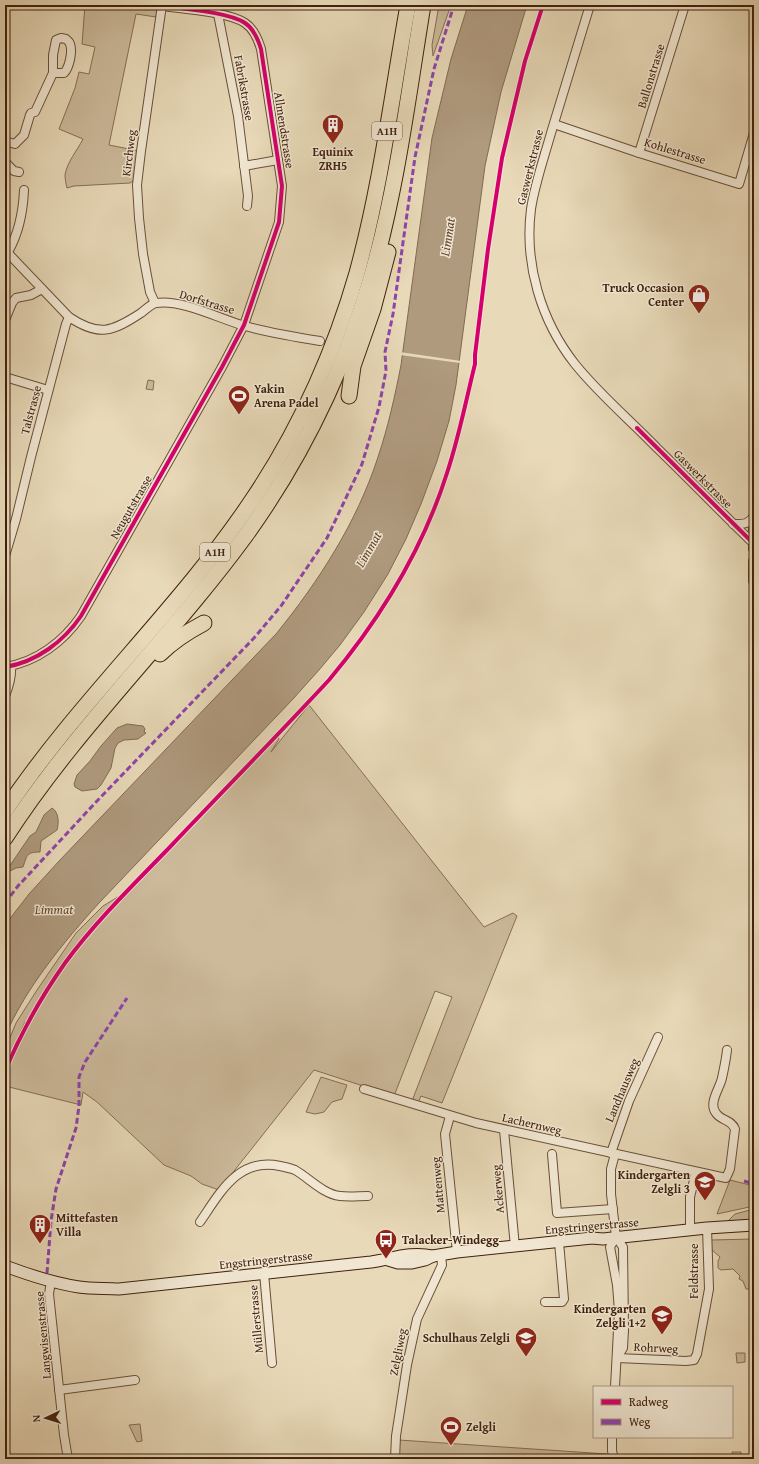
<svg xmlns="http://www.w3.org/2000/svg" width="759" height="1464" font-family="'Gentium Book Plus',serif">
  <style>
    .green { fill: #ccba9b; stroke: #866e54 }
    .water { fill: #af9a7e; stroke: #836a51 }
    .pier { fill: #e8d9b8 }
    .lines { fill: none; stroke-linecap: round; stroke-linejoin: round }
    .minor-casing { stroke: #6b4f38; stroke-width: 10 }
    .tertiary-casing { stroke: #6b4f38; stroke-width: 12 }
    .secondary-casing { stroke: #41210e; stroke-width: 13 }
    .motorway-casing { stroke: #41210e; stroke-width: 17 }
    .minor { stroke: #f0e6d1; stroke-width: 8 }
    .tertiary { stroke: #f0e6d1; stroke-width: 10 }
    .secondary { stroke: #f0e6d1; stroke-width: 11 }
    .motorway { stroke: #e8d9b8; stroke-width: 15 }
    .quiet { stroke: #8e44ad; stroke-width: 3; stroke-dasharray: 6 3; stroke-linecap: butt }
    .cycleway-casing { stroke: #f0e6d1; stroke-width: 6 }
    .cycleway { stroke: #d6006c; stroke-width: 4 }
    .labels { text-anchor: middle; stroke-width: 3; stroke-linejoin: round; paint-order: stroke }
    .shield { fill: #f0e6d1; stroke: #765c48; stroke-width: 1 }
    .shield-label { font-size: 11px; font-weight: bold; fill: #41210e }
    .street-label { font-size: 12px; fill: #41210e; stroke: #f0e6d1 }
    .poi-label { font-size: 12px; font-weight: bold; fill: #41210e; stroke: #f0e6d1; text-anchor: end }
    .water-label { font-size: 13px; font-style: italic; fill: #624530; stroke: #f0e6d1 }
  </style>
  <rect width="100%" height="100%" fill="#e8d9b8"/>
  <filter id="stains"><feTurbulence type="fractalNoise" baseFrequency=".005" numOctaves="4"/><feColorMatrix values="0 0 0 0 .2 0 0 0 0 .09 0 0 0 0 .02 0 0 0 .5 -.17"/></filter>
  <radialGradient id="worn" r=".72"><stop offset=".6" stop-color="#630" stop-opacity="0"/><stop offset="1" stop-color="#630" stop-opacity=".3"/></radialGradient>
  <g class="green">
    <path d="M85,5H158L156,17L136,14L109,145L139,151L135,180L130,183L74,186L67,188C66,184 65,179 65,175C67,162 77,151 83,139L59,129L75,88L79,72L89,74L95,47L82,44Z"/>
    <polygon points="439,5 451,5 433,56 432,45"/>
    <polygon points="148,380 154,381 153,390 146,389"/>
    <polygon points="309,705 484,927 513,913 517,916 442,1103 421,1096 418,1103 412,1101 452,997 435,991 394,1096 314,1070 219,1190 202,1184 191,1176 164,1165 97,1102 83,1092 81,1105 5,1086 6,1073 29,1025 25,1022 5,1067 5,1050 16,1023 37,990 76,933 103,906 131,889 278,737 279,739 271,752"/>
    <polygon points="321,1077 347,1085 342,1099 332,1102 324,1112 315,1114 306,1112"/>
    <polygon points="730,1180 754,1186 754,1206 717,1214"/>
    <polygon points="754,1209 754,1219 727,1222 735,1214"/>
    <polygon points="754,1239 754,1289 746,1289 743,1281 739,1279 740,1276 733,1269 721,1270 718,1268 718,1261 720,1257 711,1249 711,1240"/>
    <polygon points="736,1353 745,1353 745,1362 737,1363"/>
    <polygon points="140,1424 142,1441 137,1442 129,1425"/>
    <polygon points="399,1440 607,1454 607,1459 398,1459"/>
    <polygon points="732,1452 741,1452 741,1459 733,1459"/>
  </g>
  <g class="water">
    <path d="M468,5H527L501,92L485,166L456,385L449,421L437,461L421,504L406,539L388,574L364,612L340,645L319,670L293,699L99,903C63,943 27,986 5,1036V925L29,894L59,861L276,634C319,581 357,522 378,457C388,427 395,396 401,365L432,138L451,59Z"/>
    <polygon points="127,724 143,726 145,729 144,732 146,733 138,739 124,740 118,743 115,748 111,768 101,785 97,789 82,791 75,787 74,784 77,775 90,761 101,746 117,728"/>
    <path d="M52,808C59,812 59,823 57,830L41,841L40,852C26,852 27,856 23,867L16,868L10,871L9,867L30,836L36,832L44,815Z"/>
  </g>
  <polygon class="pier" points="400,352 461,361 460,363 400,355"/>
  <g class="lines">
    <g class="minor-casing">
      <g id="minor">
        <path d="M590,5C577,48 564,90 551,133C544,158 535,183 531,209C524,264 541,321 575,364C599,394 630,420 657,448C690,480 721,512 754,544"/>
        <polyline points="218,14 238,116 248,196 247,206"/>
        <polyline points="554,124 639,153 739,184 754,133"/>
        <path d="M5,144L8,142L15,144L24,135L30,115L31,113L35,112L53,73V55L56,40L61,38L66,39C68,41 70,42 70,44C73,52 69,68 64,73H53"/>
        <polyline points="639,153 685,5"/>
        <polyline points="5,162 14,171 19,172"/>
        <polyline points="244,166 278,160"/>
        <path d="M5,250L69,317C99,337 112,332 141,313C145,310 151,304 156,303C182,299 220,319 245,326C270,333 295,337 320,341"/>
        <path d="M8,252C19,233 23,213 24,190"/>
        <polyline points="155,303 150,292 143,254 139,218 137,185 141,151 162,5"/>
        <polyline points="5,320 12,303 16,298 31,295 42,289"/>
        <polyline points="5,377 48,390"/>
        <path d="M733,524C744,524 747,525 754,516"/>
        <polyline points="5,556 16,519 31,457 66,324 69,317"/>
        <path d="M5,667C37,662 64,641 81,616L222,367L244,325L279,222L282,186L261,49C258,39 254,29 245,23C229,12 183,9 162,6"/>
        <path d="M5,696C9,686 12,676 11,666"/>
        <path d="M364,1089L476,1123L726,1178L730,1169L735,1129C731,1119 721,1121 716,1113C708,1103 720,1088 722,1078C724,1069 726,1059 727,1050"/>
        <polyline points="450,1116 445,1134 457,1252"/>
        <polyline points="504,1130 515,1247"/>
        <polyline points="611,1153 629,1101 658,1037"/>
        <polyline points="552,1154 557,1213 613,1209"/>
        <polyline points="615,1154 611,1169 611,1194 616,1237 623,1247 624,1330 623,1348 617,1358"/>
        <path d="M200,1222C220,1193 238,1157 280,1166C285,1167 290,1168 295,1170C309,1178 323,1194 340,1196C349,1197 359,1196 368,1196"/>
        <polyline points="690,1230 690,1197 696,1172"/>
        <polyline points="264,1273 272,1363"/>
        <polyline points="51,1281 49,1294 64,1435 68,1459"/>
        <polyline points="545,1302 562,1302 564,1299 559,1242"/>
        <polyline points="617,1358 686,1361 694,1360 697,1354 709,1289 707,1228"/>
        <polyline points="615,1387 619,1311 617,1285 610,1247 616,1237"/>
        <polyline points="59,1390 135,1380"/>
        <polyline points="612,1437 612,1451 614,1459"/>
        <polyline points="395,1459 396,1436 407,1365 417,1319 442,1265 441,1255"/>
      </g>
    </g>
    <g class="tertiary-casing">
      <g id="tertiary">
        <polyline points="754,524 754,549"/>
        <polyline points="754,561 754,581"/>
      </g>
    </g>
    <g class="secondary-casing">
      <g id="secondary">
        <polyline points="388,1260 398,1263 412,1263 425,1260 433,1256 457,1252 592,1238 603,1239 707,1228 754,1225"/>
        <path d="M5,1266C29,1275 53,1283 79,1287C92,1289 106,1288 119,1289L371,1262C392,1259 410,1251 433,1256"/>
      </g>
    </g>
    <g class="motorway-casing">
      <g id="motorway">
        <polyline points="349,396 353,366 373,309 388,252"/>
        <path d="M160,654C173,641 187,632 204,623"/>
        <path d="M5,811C79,700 179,610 253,499C299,430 334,353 357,273C381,185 392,95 408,5"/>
        <path d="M5,838C75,729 170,639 246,535C302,457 344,370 371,278C397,189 408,96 423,5"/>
      </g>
    </g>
    <use href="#minor" class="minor"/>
    <use href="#tertiary" class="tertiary"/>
    <use href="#secondary" class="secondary"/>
    <use href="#motorway" class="motorway"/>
    <g class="quiet">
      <polyline points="5,903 18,886 97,801 254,638 281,606 327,538 362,464 379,407 386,371 385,352 393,314 415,157 434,69 454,5"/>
      <polyline points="744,1181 754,1184"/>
      <polyline points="47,1273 51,1221 56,1189 76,1128 79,1106 79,1077 85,1062 127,998"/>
    </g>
    <g class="cycleway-casing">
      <g id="cycleway">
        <polyline points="637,428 754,544"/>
        <path d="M5,667C37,662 64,641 81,616L222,367L244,325L279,222L282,186L261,49C258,39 254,29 245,23C229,12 183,9 162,6"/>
        <path d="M5,1071C21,1033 41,997 65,963C96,921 134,884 170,847C223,791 277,736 329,680C380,619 423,549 447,473C459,437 466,400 475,364V355L488,249L502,158L525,61L543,5"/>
      </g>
    </g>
    <use href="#cycleway" class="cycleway"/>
  </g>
  <defs>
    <g id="building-pin" transform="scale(1.15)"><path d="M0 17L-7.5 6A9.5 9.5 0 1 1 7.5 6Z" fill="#8f2418" stroke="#f0e6d1"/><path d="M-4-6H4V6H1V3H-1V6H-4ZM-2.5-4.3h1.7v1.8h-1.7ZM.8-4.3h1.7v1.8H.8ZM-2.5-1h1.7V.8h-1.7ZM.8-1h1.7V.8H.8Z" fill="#fff"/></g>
    <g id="shop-pin" transform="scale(1.15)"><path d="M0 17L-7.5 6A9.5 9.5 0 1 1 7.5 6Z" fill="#8f2418" stroke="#f0e6d1"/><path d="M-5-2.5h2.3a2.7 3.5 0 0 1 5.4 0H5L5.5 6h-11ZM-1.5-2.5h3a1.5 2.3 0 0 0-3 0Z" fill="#fff"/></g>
    <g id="stadium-pin" transform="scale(1.15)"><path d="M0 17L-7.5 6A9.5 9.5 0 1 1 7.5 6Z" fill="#8f2418" stroke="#f0e6d1"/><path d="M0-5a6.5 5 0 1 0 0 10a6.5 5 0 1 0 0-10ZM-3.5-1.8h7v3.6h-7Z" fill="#fff"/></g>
    <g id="school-pin" transform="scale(1.15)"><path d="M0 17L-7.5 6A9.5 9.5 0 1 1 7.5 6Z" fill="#8f2418" stroke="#f0e6d1"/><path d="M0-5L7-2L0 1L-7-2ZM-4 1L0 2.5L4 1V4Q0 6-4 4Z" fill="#fff"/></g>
    <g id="bus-pin" transform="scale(1.15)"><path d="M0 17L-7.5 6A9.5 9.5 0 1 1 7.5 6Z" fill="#8f2418" stroke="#f0e6d1"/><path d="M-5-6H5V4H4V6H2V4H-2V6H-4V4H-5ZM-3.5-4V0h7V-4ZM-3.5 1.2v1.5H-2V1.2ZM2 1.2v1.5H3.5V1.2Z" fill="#fff"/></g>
  </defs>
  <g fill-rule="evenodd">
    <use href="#building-pin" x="333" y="125"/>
    <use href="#shop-pin" x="699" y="295"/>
    <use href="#stadium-pin" x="239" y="396"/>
    <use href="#school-pin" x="705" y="1182"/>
    <use href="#building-pin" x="40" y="1225"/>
    <use href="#bus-pin" x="386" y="1240"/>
    <use href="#school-pin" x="662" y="1316"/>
    <use href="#school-pin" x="526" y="1338"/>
    <use href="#stadium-pin" x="451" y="1427"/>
  </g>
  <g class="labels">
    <g class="shield">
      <rect x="372" y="122" width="30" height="18" rx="3"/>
      <rect x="200" y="543" width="30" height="18" rx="3"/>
    </g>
    <g class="shield-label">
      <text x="387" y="135">A1H</text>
      <text x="215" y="556">A1H</text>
    </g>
    <g class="street-label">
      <text transform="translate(651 76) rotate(-73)" y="4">Ballonstrasse</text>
      <text transform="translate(244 88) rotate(80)" y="4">Fabrikstrasse</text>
      <text transform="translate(284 130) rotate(81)" y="4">Allmendstrasse</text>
      <text transform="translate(675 151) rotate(17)" y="4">Kohlestrasse</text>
      <text transform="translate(129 153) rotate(-83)" y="4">Kirchweg</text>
      <text transform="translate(530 167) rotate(-76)" y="4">Gaswerkstrasse</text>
      <text transform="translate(207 302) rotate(17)" y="4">Dorfstrasse</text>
      <text transform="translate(31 410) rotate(-75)" y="4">Talstrasse</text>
      <text transform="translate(703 479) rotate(45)" y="4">Gaswerkstrasse</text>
      <text transform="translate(131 507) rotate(-60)" y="4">Neugutstrasse</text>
      <text transform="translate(622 1090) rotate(-67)" y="4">Landhausweg</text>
      <text transform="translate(532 1124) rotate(13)" y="4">Lachernweg</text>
      <text transform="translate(438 1185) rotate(-95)" y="4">Mattenweg</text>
      <text transform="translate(498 1189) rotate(-95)" y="4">Ackerweg</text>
      <text transform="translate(592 1226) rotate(-5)" y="4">Engstringerstrasse</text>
      <text transform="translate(266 1260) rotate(-6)" y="4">Engstringerstrasse</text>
      <text transform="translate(694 1271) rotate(-90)" y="4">Feldstrasse</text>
      <text transform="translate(256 1319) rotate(-95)" y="4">Müllerstrasse</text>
      <text transform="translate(43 1335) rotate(-95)" y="4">Langwisenstrasse</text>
      <text transform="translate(656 1348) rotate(3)" y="4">Rohrweg</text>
      <text transform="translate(398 1352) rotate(-79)" y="4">Zelgliweg</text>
    </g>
    <g class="poi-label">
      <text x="333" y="156" text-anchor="middle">Equinix<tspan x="333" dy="14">ZRH5</tspan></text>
      <text x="684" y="292">Truck Occasion<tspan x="684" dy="14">Center</tspan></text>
      <text x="254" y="393" text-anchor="start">Yakin<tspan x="254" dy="14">Arena Padel</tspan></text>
      <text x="690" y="1179">Kindergarten<tspan x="690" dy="14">Zelgli 3</tspan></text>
      <text x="56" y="1222" text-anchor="start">Mittefasten<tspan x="56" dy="14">Villa</tspan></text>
      <text x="402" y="1244" text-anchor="start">Talacker-Windegg</text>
      <text x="646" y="1313">Kindergarten<tspan x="646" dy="14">Zelgli 1+2</tspan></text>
      <text x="510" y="1342">Schulhaus Zelgli</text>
      <text x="466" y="1431" text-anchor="start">Zelgli</text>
    </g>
    <g class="water-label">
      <text transform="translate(447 237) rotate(-81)" y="5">Limmat</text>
      <text transform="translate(368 549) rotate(-60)" y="5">Limmat</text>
      <text x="54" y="914">Limmat</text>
    </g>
  </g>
  <rect width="759" height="1464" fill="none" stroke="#e8d9b8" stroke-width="20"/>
  <rect x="6" y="6" width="747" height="1452" fill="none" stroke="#41210e" stroke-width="2"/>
  <rect x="10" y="10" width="739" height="1444" fill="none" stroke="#41210e"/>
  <rect x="593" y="1386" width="140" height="52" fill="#f0e6d1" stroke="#aa9783"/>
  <rect x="601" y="1399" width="20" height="6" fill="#d6006c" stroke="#aa9783"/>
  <text x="629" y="1406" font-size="12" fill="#41210e">Radweg</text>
  <rect x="601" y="1419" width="20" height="6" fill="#8e44ad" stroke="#aa9783"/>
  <text x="629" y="1426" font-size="12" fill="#41210e">Weg</text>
  <g transform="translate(46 1418) rotate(266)" stroke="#f0e6d1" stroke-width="3" paint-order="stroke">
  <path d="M0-3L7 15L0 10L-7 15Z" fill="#41210e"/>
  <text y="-6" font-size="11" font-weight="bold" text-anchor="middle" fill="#41210e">N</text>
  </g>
  <rect width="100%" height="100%" filter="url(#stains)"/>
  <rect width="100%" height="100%" fill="url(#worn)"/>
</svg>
